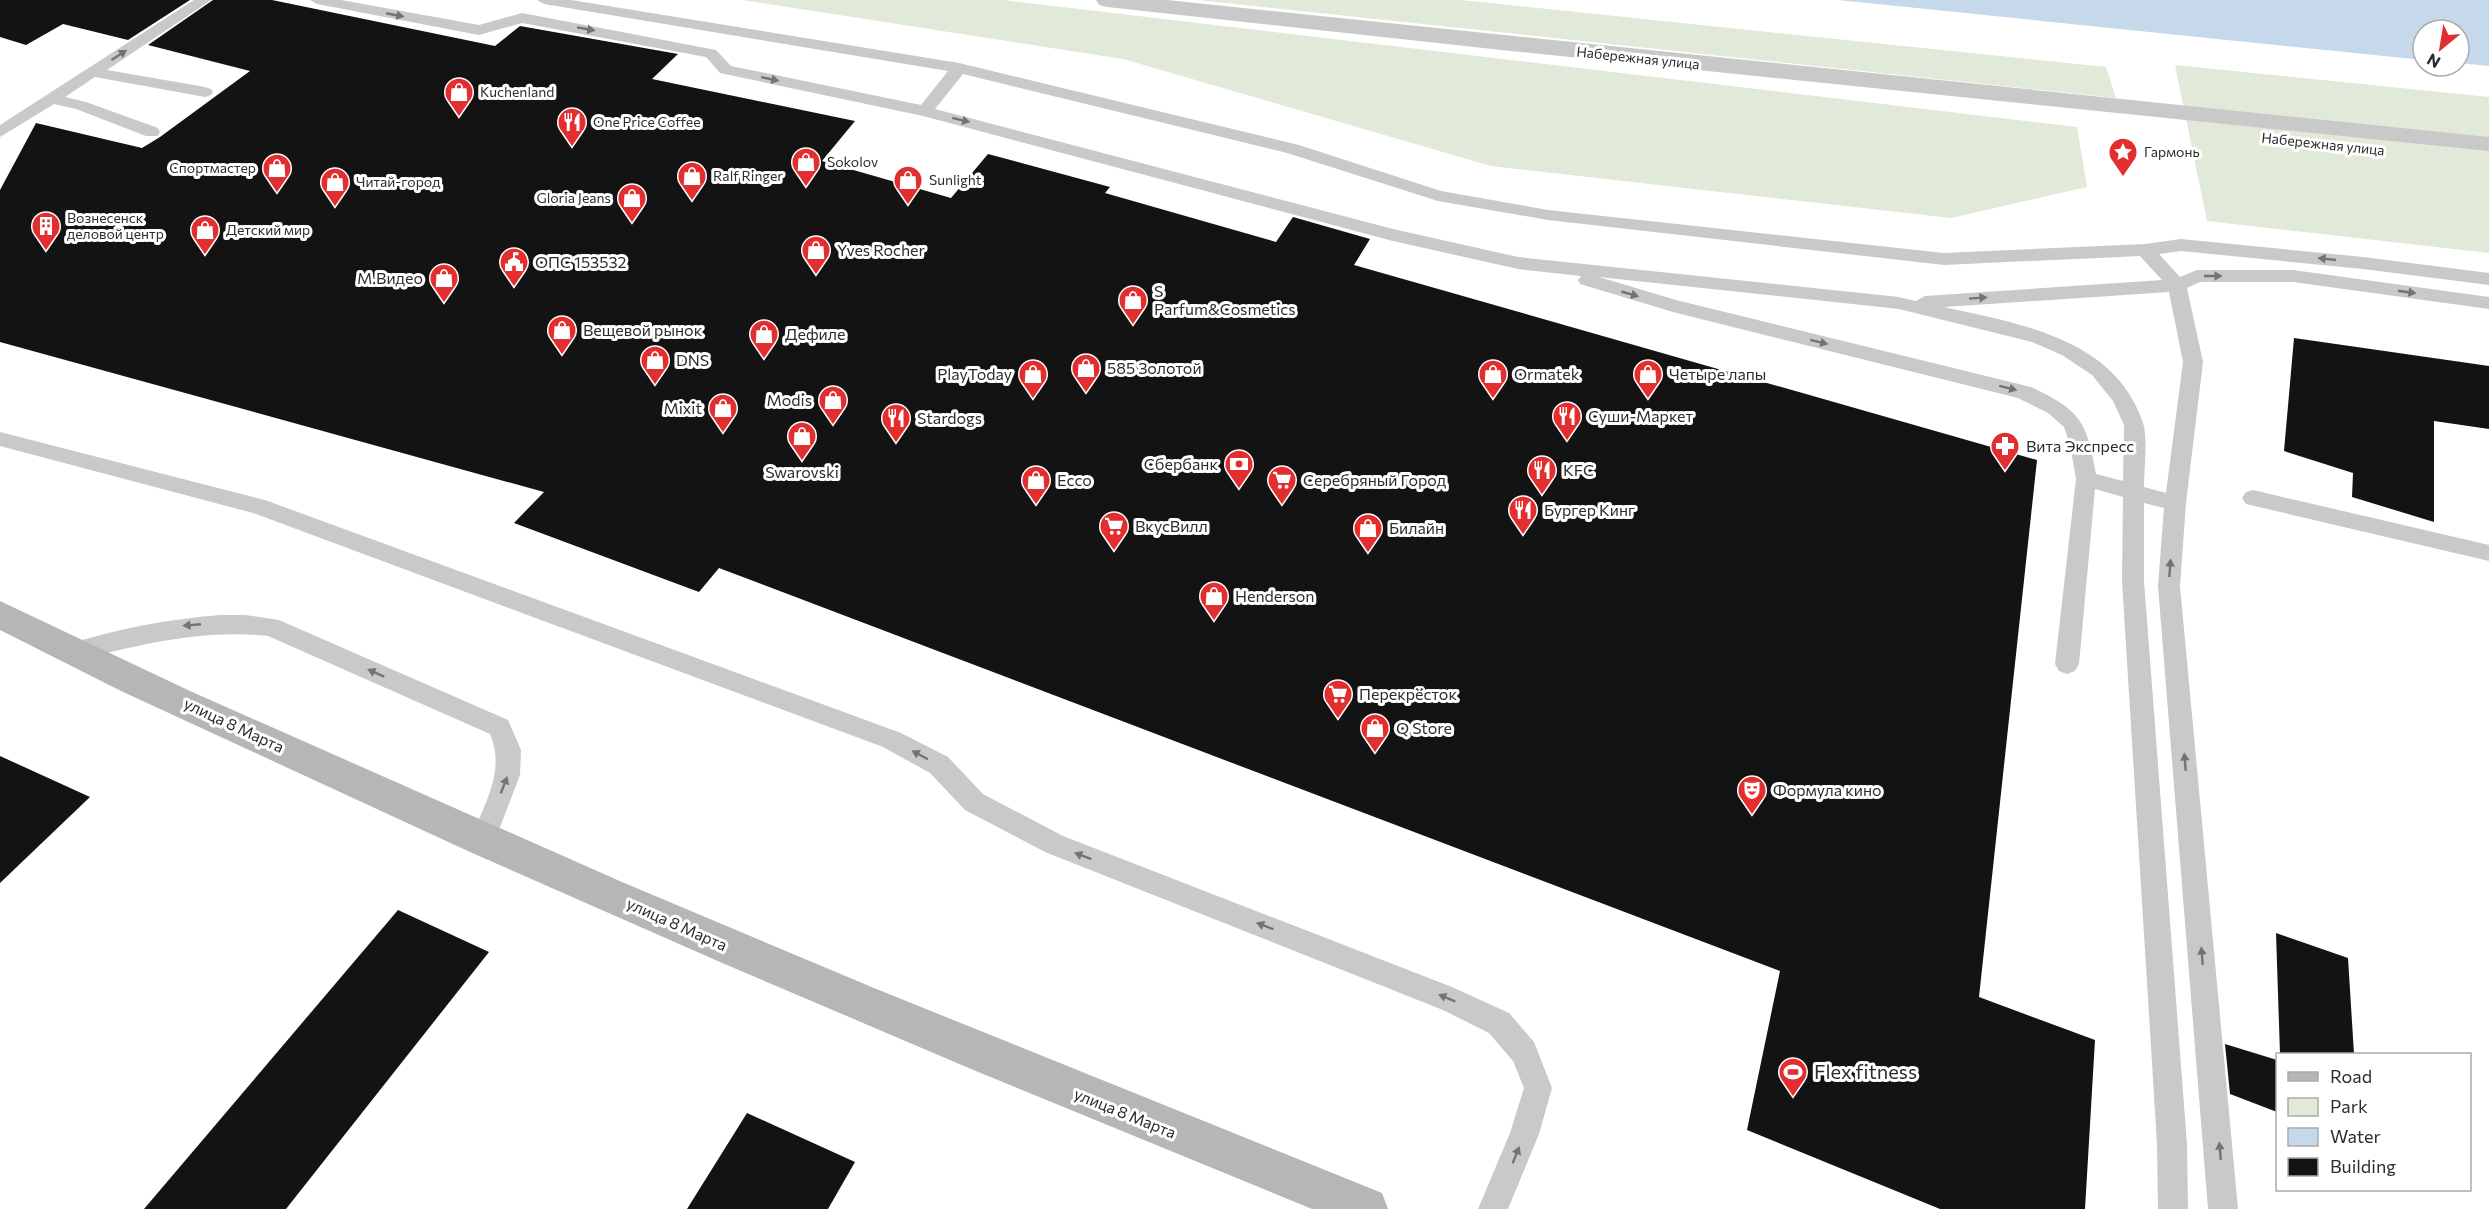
<svg xmlns="http://www.w3.org/2000/svg" width="2489" height="1209" font-family="Commissioner,sans-serif">
  <style>
    .green { fill: #e1ead9 }
    .water { fill: #c5d9ea }
    .building { fill: #131313 }
    .lines { fill: none; stroke-linecap: round; stroke-linejoin: round }
    .lane { fill: #c9c9c9; fill-rule: evenodd }
    .street { fill: #c9c9c9; fill-rule: evenodd }
    .secondary { fill: #b6b6b6; fill-rule: evenodd }
    .oneway { fill: #737373 }
    .labels { text-anchor: middle; stroke-width: 6; stroke-linejoin: round; paint-order: stroke }
    .far-street-label { font-size: 14px; fill: #2c2c2c; stroke: #fff }
    .far-poi-label { font-size: 14px; fill: #2c2c2c; stroke: #fff; text-anchor: start }
    .poi-label { font-size: 16px; fill: #2c2c2c; stroke: #fff; text-anchor: start }
    .street-label { font-size: 16px; fill: #2c2c2c; stroke: #fff }
    .near-poi-label { font-size: 20px; fill: #2c2c2c; stroke: #fff; text-anchor: start }
  </style>
  <rect width="100%" height="100%" fill="#fff"/>
  <g class="green">
    <polygon points="742,0 1004,0 2077,127 2087,187 1951,218 1491,166 1123,59"/>
    <polygon points="1198,0 1461,0 2106,67 2116,98"/>
    <polygon points="2175,65 2489,97 2489,253 2207,221"/>
  </g>
  <polygon class="water" points="1838,0 2489,0 2489,66 2459,63 2459,30 2423,30 2423,60"/>
  <g class="building">
    <polygon points="0,0 190,0 128,40 63,24 26,45 0,37"/>
    <polygon points="213,0 272,0 495,46 520,26 678,54 652,79 855,121 822,161 951,198 988,154 1110,187 1105,193 1276,242 1293,217 1370,239 1354,265 2037,460 1979,997 2095,1040 2085,1209 1940,1209 1747,1130 1780,971 719,568 699,592 514,523 544,492 0,342 0,190 36,123 142,148 160,137 250,71 148,45"/>
    <polygon points="2294,338 2489,366 2489,429 2434,421 2434,522 2352,497 2353,473 2284,451"/>
    <polygon points="0,756 90,797 0,883"/>
    <polygon points="398,910 489,952 286,1209 144,1209"/>
    <polygon points="2276,933 2348,958 2354,1054 2280,1054"/>
    <polygon points="2225,1044 2277,1060 2277,1112 2230,1094"/>
    <polygon points="747,1113 855,1162 828,1209 687,1209"/>
  </g>
  <g class="lines">
    <g class="lane">
      <polygon points="194,0 211,0 107,70 205,87 211,89 213,92 211,95 205,97 95,77 65,97 86,102 158,128 160,132 158,136 146,136 76,109 54,104 0,137 0,125"/>
      <path d="M310,0H341L479,25L522,13L716,50L731,66L921,105L948,71L544,4L537,0H571L959,63L1299,145L1441,191L1548,210L1944,253L2145,244L2181,239L2363,257L2489,273V285L2363,269L2181,251L2159,254L2180,277L2197,270H2293L2489,297V309L2293,282H2200L2187,288L2203,362L2186,503L2180,586L2238,1209H2208L2158,586L2164,508L2144,503V581L2187,1144L2188,1209H2158L2157,1144L2122,581L2123,497L2095,489L2079,664L2075,671L2067,674L2059,671L2055,664L2076,479L2070,445L2064,427L2048,413L2018,398L1673,312L1580,284L1578,280L1581,276L1518,269L1393,241L923,116L720,73L706,57L522,23L479,35L317,4ZM963,74L1287,153L1438,201L1548,220L1944,265L2140,256L2162,280L1925,296L1916,301L1899,297L1518,257L1393,229L935,109ZM1599,277L1899,309L2032,342L2062,355L2092,375L2113,401L2124,425L2123,481L2096,474C2087,421 2080,410 2031,387L1676,300ZM2169,292L2183,362L2166,493L2144,487C2144,470 2148,438 2143,423C2115,338 2020,324 1944,307Z"/>
      <polygon points="0,432 265,500 901,733 948,757 983,794 1063,836 1452,987 1509,1013 1534,1042 1552,1088 1539,1134 1508,1209 1478,1209 1510,1133 1524,1088 1513,1061 1489,1033 1443,1010 1045,852 965,810 930,773 883,747 253,513 0,446"/>
      <polygon points="2253,490 2489,545 2489,561 2246,504 2242,498 2246,492"/>
      <path d="M220,615H245L279,620L508,720L521,750L520,775L492,848L483,852L474,848L470,840C484,805 506,771 490,734L268,636C201,629 139,645 74,661L66,659L62,652L66,645C115,629 169,619 220,615Z"/>
    </g>
    <polygon class="street" points="1096,0 1167,0 2489,137 2489,151 1511,51 1107,7 1099,5"/>
    <polygon class="secondary" points="0,601 190,691 622,882 874,988 1382,1193 1388,1209 1312,1209 971,1069 720,962 470,852 121,691 0,630"/>
  </g>
  <defs><path id="oneway-solid" d="M-6-.8H1V-3.2L6.5 0L1 3.2V.8H-6Z" transform="scale(1.5)"/></defs>
  <g class="oneway">
    <use href="#oneway-solid" transform="translate(395 15) rotate(11)"/>
    <use href="#oneway-solid" transform="translate(586 29) rotate(10)"/>
    <use href="#oneway-solid" transform="translate(119 55) rotate(-33)"/>
    <use href="#oneway-solid" transform="translate(770 79) rotate(12)"/>
    <use href="#oneway-solid" transform="translate(961 120) rotate(14)"/>
    <use href="#oneway-solid" transform="translate(2327 259) rotate(-174)"/>
    <use href="#oneway-solid" transform="translate(2213 276)"/>
    <use href="#oneway-solid" transform="translate(2407 292) rotate(8)"/>
    <use href="#oneway-solid" transform="translate(1630 294) rotate(16)"/>
    <use href="#oneway-solid" transform="translate(1978 298) rotate(-4)"/>
    <use href="#oneway-solid" transform="translate(1819 342) rotate(14)"/>
    <use href="#oneway-solid" transform="translate(2008 388) rotate(14)"/>
    <use href="#oneway-solid" transform="translate(2170 568) rotate(-86)"/>
    <use href="#oneway-solid" transform="translate(192 625) rotate(175)"/>
    <use href="#oneway-solid" transform="translate(376 673) rotate(-156)"/>
    <use href="#oneway-solid" transform="translate(920 755) rotate(-152)"/>
    <use href="#oneway-solid" transform="translate(2185 762) rotate(-95)"/>
    <use href="#oneway-solid" transform="translate(504 785) rotate(-69)"/>
    <use href="#oneway-solid" transform="translate(1083 856) rotate(-159)"/>
    <use href="#oneway-solid" transform="translate(1265 926) rotate(-159)"/>
    <use href="#oneway-solid" transform="translate(2202 956) rotate(-95)"/>
    <use href="#oneway-solid" transform="translate(1447 998) rotate(-157)"/>
    <use href="#oneway-solid" transform="translate(2220 1151) rotate(-95)"/>
    <use href="#oneway-solid" transform="translate(1516 1155) rotate(-68)"/>
  </g>
  <defs>
    <g id="shop-pin" transform="scale(1.5)"><path d="M0 17L-7.5 6A9.5 9.5 0 1 1 7.5 6Z" fill="#e32e2f" stroke="#fff"/><path d="M-5-2.5h2.3a2.7 3.5 0 0 1 5.4 0H5L5.5 6h-11ZM-1.5-2.5h3a1.5 2.3 0 0 0-3 0Z" fill="#fff"/></g>
    <g id="restaurant-pin" transform="scale(1.5)"><path d="M0 17L-7.5 6A9.5 9.5 0 1 1 7.5 6Z" fill="#e32e2f" stroke="#fff"/><path d="M-5-6h1v4h1v-4h1v4h1v-4h1v5L-1.5 .5V6h-2V.5L-5-1ZM5-6V6H3V1.5H1.5Q1.5-4 5-6Z" fill="#fff"/></g>
    <g id="sight-pin" transform="scale(1.5)"><path d="M0 17L-7.5 6A9.5 9.5 0 1 1 7.5 6Z" fill="#e32e2f" stroke="#fff"/><path d="M0-6L1.8-2.2L6-1.7L2.9 1.2L3.7 5.4L0 3.3L-3.7 5.4L-2.9 1.2L-6-1.7L-1.8-2.2Z" fill="#fff"/></g>
    <g id="building-pin" transform="scale(1.5)"><path d="M0 17L-7.5 6A9.5 9.5 0 1 1 7.5 6Z" fill="#e32e2f" stroke="#fff"/><path d="M-4-6H4V6H1V3H-1V6H-4ZM-2.5-4.3h1.7v1.8h-1.7ZM.8-4.3h1.7v1.8H.8ZM-2.5-1h1.7V.8h-1.7ZM.8-1h1.7V.8H.8Z" fill="#fff"/></g>
    <g id="civic-pin" transform="scale(1.5)"><path d="M0 17L-7.5 6A9.5 9.5 0 1 1 7.5 6Z" fill="#e32e2f" stroke="#fff"/><path d="M-.6-6.5H3V-4.5H.6V-3L4-1V1h2V6H-6V1h2V-1L-.6-3ZM-1.2 2.5V6h2.4V2.5Z" fill="#fff"/></g>
    <g id="pharmacy-pin" transform="scale(1.5)"><path d="M0 17L-7.5 6A9.5 9.5 0 1 1 7.5 6Z" fill="#e32e2f" stroke="#fff"/><path d="M-2-6h4v4h4v4h-4v4h-4v-4h-4v-4h4Z" fill="#fff"/></g>
    <g id="bank-pin" transform="scale(1.5)"><path d="M0 17L-7.5 6A9.5 9.5 0 1 1 7.5 6Z" fill="#e32e2f" stroke="#fff"/><path d="M-6-4H6V4H-6ZM0-2.3a2.3 2.3 0 1 0 0 4.6a2.3 2.3 0 1 0 0-4.6Z" fill="#fff"/></g>
    <g id="supermarket-pin" transform="scale(1.5)"><path d="M0 17L-7.5 6A9.5 9.5 0 1 1 7.5 6Z" fill="#e32e2f" stroke="#fff"/><path d="M-6-5.5h2.5l.6 2H6L4.5 2H-2.5L-4.4-4H-6ZM-1.5 3.2a1.3 1.3 0 1 0 .1 0ZM3 3.2a1.3 1.3 0 1 0 .1 0Z" fill="#fff"/></g>
    <g id="theatre-pin" transform="scale(1.5)"><path d="M0 17L-7.5 6A9.5 9.5 0 1 1 7.5 6Z" fill="#e32e2f" stroke="#fff"/><path d="M-5-5.5Q0-4 5-5.5V0Q5 5 0 6Q-5 5-5 0ZM-3.3-2.5H-1v1.5H-3.3ZM1-2.5H3.3v1.5H1ZM-2.8 1Q0 5.5 2.8 1Z" fill="#fff"/></g>
    <g id="stadium-pin" transform="scale(1.5)"><path d="M0 17L-7.5 6A9.5 9.5 0 1 1 7.5 6Z" fill="#e32e2f" stroke="#fff"/><path d="M0-5a6.5 5 0 1 0 0 10a6.5 5 0 1 0 0-10ZM-3.5-1.8h7v3.6h-7Z" fill="#fff"/></g>
  </defs>
  <g fill-rule="evenodd">
    <use href="#shop-pin" x="459" y="92"/>
    <use href="#restaurant-pin" x="572" y="122"/>
    <use href="#sight-pin" x="2123" y="152"/>
    <use href="#shop-pin" x="806" y="162"/>
    <use href="#shop-pin" x="277" y="168"/>
    <use href="#shop-pin" x="692" y="176"/>
    <use href="#shop-pin" x="908" y="180"/>
    <use href="#shop-pin" x="335" y="182"/>
    <use href="#shop-pin" x="632" y="198"/>
    <use href="#building-pin" x="46" y="226"/>
    <use href="#shop-pin" x="205" y="230"/>
    <use href="#shop-pin" x="816" y="250"/>
    <use href="#civic-pin" x="514" y="262"/>
    <use href="#shop-pin" x="444" y="278"/>
    <use href="#shop-pin" x="1133" y="300"/>
    <use href="#shop-pin" x="562" y="330"/>
    <use href="#shop-pin" x="764" y="334"/>
    <use href="#shop-pin" x="655" y="360"/>
    <use href="#shop-pin" x="1086" y="368"/>
    <use href="#shop-pin" x="1033" y="374"/>
    <use href="#shop-pin" x="1493" y="374"/>
    <use href="#shop-pin" x="1648" y="374"/>
    <use href="#shop-pin" x="833" y="400"/>
    <use href="#shop-pin" x="723" y="408"/>
    <use href="#restaurant-pin" x="1567" y="416"/>
    <use href="#restaurant-pin" x="896" y="418"/>
    <use href="#shop-pin" x="802" y="436"/>
    <use href="#pharmacy-pin" x="2005" y="446"/>
    <use href="#bank-pin" x="1239" y="464"/>
    <use href="#restaurant-pin" x="1542" y="470"/>
    <use href="#shop-pin" x="1036" y="480"/>
    <use href="#supermarket-pin" x="1282" y="480"/>
    <use href="#restaurant-pin" x="1523" y="510"/>
    <use href="#supermarket-pin" x="1114" y="526"/>
    <use href="#shop-pin" x="1368" y="528"/>
    <use href="#shop-pin" x="1214" y="596"/>
    <use href="#supermarket-pin" x="1338" y="694"/>
    <use href="#shop-pin" x="1375" y="728"/>
    <use href="#theatre-pin" x="1752" y="790"/>
    <use href="#stadium-pin" x="1793" y="1072"/>
  </g>
  <g class="labels">
    <g class="far-street-label">
      <text transform="translate(1638 58) rotate(6)" y="5">Набережная улица</text>
      <text transform="translate(2323 144) rotate(6)" y="5">Набережная улица</text>
    </g>
    <g class="far-poi-label">
      <text x="480" y="97">Kuchenland</text>
      <text x="593" y="127">One Price Coffee</text>
      <text x="2144" y="157">Гармонь</text>
      <text x="827" y="167">Sokolov</text>
      <text x="256" y="173" text-anchor="end">Спортмастер</text>
      <text x="713" y="181">Ralf Ringer</text>
      <text x="929" y="185">Sunlight</text>
      <text x="356" y="187">Читай-город</text>
      <text x="611" y="203" text-anchor="end">Gloria Jeans</text>
      <text x="67" y="223">Вознесенск<tspan x="67" dy="16">деловой центр</tspan></text>
      <text x="226" y="235">Детский мир</text>
    </g>
    <g class="poi-label">
      <text x="837" y="256">Yves Rocher</text>
      <text x="535" y="268">ОПС 153532</text>
      <text x="423" y="284" text-anchor="end">М.Видео</text>
      <text x="1154" y="297">S<tspan x="1154" dy="18">Parfum&amp;Cosmetics</tspan></text>
      <text x="583" y="336">Вещевой рынок</text>
      <text x="785" y="340">Дефиле</text>
      <text x="676" y="366">DNS</text>
      <text x="1107" y="374">585 Золотой</text>
      <text x="1012" y="380" text-anchor="end">PlayToday</text>
      <text x="1514" y="380">Ormatek</text>
      <text x="1669" y="380">Четыре лапы</text>
      <text x="812" y="406" text-anchor="end">Modis</text>
      <text x="702" y="414" text-anchor="end">Mixit</text>
      <text x="1588" y="422">Суши-Маркет</text>
      <text x="917" y="424">Stardogs</text>
      <text x="2026" y="452">Вита Экспресс</text>
      <text x="1218" y="470" text-anchor="end">Сбербанк</text>
      <text x="1563" y="476">KFC</text>
      <text x="802" y="478" text-anchor="middle">Swarovski</text>
      <text x="1057" y="486">Ecco</text>
      <text x="1303" y="486">Серебряный Город</text>
      <text x="1544" y="516">Бургер Кинг</text>
      <text x="1135" y="532">ВкусВилл</text>
      <text x="1389" y="534">Билайн</text>
      <text x="1235" y="602">Henderson</text>
      <text x="1359" y="700">Перекрёсток</text>
      <text x="1396" y="734">Q Store</text>
      <text x="1773" y="796">Формула кино</text>
    </g>
    <g class="street-label">
      <text transform="translate(234 725) rotate(25)" y="6">улица 8 Марта</text>
      <text transform="translate(677 924) rotate(24)" y="6">улица 8 Марта</text>
      <text transform="translate(1125 1113) rotate(22)" y="6">улица 8 Марта</text>
    </g>
    <g class="near-poi-label">
      <text x="1814" y="1079">Flex fitness</text>
    </g>
  </g>
  <rect x="2276" y="1053" width="195" height="138" fill="#ffffff" stroke="#ababab" stroke-width="1.5"/>
  <rect x="2288" y="1072" width="30" height="9" fill="#b6b6b6" stroke="#ababab" stroke-width="1.5"/>
  <text x="2330" y="1083" font-size="18" fill="#2c2c2c">Road</text>
  <rect x="2288" y="1098" width="30" height="18" fill="#e1ead9" stroke="#ababab" stroke-width="1.5"/>
  <text x="2330" y="1113" font-size="18" fill="#2c2c2c">Park</text>
  <rect x="2288" y="1128" width="30" height="18" fill="#c5d9ea" stroke="#ababab" stroke-width="1.5"/>
  <text x="2330" y="1143" font-size="18" fill="#2c2c2c">Water</text>
  <rect x="2288" y="1158" width="30" height="18" fill="#131313" stroke="#ababab" stroke-width="1.5"/>
  <text x="2330" y="1173" font-size="18" fill="#2c2c2c">Building</text>
  <g transform="translate(2441 48) rotate(210)"><circle r="28" fill="#ffffff" stroke="#ababab" stroke-width="1.5"/>
  <path d="M0-4.5L10 22L0 15L-10 22Z" fill="#e32e2f"/>
  <text y="-9" font-size="16" font-weight="bold" text-anchor="middle" fill="#2c2c2c">N</text>
  </g>
</svg>
